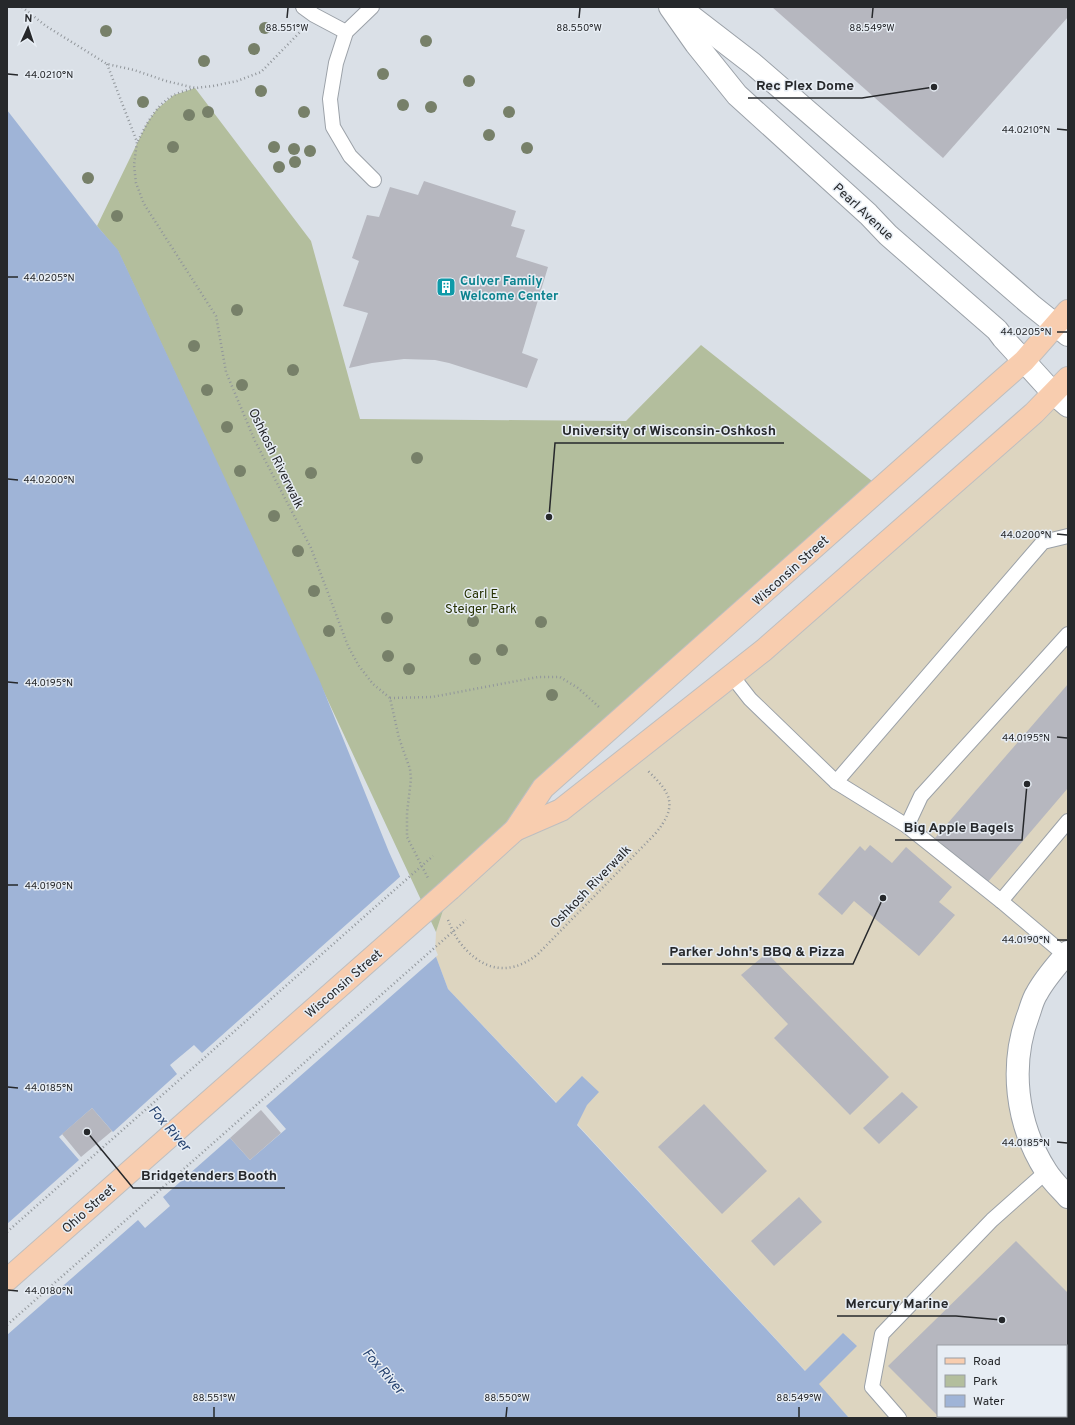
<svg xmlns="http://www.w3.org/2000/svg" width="1075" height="1425" font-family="Overpass,sans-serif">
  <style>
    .commercial { fill: #ddd5c0; fill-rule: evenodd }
    .green { fill: #b3be9d }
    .water { fill: #9fb4d7 }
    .pier { fill: #dae0e7 }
    .building { fill: #b6b7bf }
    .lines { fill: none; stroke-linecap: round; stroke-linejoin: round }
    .lane-casing { stroke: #9ba1a8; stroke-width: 16 }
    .street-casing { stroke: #9ba1a8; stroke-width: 24 }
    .secondary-casing { stroke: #9ba1a8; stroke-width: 24 }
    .primary-casing { stroke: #bebebf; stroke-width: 24 }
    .path { stroke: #91969b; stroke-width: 2.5; stroke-dasharray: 1 3; stroke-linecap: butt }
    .lane { stroke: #fff; stroke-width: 14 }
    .street { stroke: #fff; stroke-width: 22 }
    .secondary { stroke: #fff; stroke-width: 22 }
    .primary { stroke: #f8cdaf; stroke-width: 22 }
    .primary-bridge-casing { stroke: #bebebf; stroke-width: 24; stroke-linecap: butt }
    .path-bridge { stroke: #91969b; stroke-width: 2.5; stroke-dasharray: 1 3; stroke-linecap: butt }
    .primary-bridge { stroke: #f8cdaf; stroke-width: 22 }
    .tree { fill: #778069 }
    .ticks { fill: none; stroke: #26282b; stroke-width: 1.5 }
    .labels { text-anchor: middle; stroke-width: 3; stroke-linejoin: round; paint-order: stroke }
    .street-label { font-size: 13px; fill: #26282b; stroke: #e7edf4 }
    .culture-label { font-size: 13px; font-weight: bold; fill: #0d838f; stroke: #e7edf4; text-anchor: start }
    .park-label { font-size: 13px; fill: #263102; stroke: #e7edf4 }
    .water-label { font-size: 14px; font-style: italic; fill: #284471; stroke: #e7edf4 }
    .ticks-label { font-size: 10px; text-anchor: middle; fill: #26282b; stroke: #e7edf4; stroke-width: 3; stroke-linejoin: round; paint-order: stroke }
    .leader { fill: none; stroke: #26282b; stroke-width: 1.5 }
    .callout-dot { fill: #26282b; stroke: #e7edf4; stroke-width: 1.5 }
    .callout-label { font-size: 14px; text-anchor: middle; font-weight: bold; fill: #26282b; stroke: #e7edf4; stroke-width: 3; stroke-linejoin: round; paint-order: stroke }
  </style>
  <rect width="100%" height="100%" fill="#dae0e7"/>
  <path class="commercial" d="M1054,394L1068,406V952L1052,971L1018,1091L1068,1197V1418H849L577,1124L448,989L435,954L436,932L450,889L561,810ZM938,1346H1066V1416H938Z"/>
  <polygon class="green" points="195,88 311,241 360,419 626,421 701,345 882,489 450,889 436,932 118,251 97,226 147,123 157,109 174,95"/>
  <polygon class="water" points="7,110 97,226 118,250 319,679 389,852 435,954 448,989 556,1103 582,1076 599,1092 587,1105 577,1125 805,1371 843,1333 857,1346 819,1384 849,1418 7,1418"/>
  <polygon class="pier" points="402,875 438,955 266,1106 286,1129 250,1160 230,1138 163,1197 170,1206 145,1228 138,1220 7,1335 7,1224 79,1160 59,1137 92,1108 113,1132 177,1074 170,1065 194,1045 202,1053"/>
  <g class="building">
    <polygon points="772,7 1068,7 1068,17 943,158"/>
    <polygon points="424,181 516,211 511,226 525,230 516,257 548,267 522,353 538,359 527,388 449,363 435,360 404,359 372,363 349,368 368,313 343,306 359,261 352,258 367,215 379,217 390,187 418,195"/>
    <polygon points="1068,684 1068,788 987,883 935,838"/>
    <polygon points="870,845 892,863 906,847 952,887 939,902 955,915 919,956 854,901 842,915 818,894 860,846 865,851"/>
    <polygon points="767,953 889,1077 850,1115 774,1038 788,1024 741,975"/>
    <polygon points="902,1092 918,1107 879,1144 863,1128"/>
    <polygon points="704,1104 767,1171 722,1214 658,1147"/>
    <polygon points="92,1108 112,1131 81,1157 62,1134"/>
    <polygon points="261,1110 281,1133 250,1160 230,1138"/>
    <polygon points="799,1197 822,1222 774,1266 751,1241"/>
    <polygon points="1016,1241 1068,1293 1068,1378 1066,1380 1066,1346 938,1346 938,1416 1029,1416 1027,1418 940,1418 888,1366"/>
  </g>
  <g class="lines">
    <g class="lane-casing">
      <g id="lane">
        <polyline points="303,7 314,15 346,32"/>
        <polyline points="372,7 346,32 336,63 330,99 333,127 350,156 374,180"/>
        <polyline points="732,676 750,699 836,782 1043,542 1068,536"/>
        <polyline points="836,782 907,826 1001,901 1065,955"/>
        <polyline points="907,826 921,796 1068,634"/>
        <polyline points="1001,901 1068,821"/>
        <polyline points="899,1418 872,1387 882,1334 992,1220 1046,1172"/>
      </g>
    </g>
    <g class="street-casing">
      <g id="street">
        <polyline points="670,7 696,44 737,95 868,214 888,235 997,330 1003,338 1024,361"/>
        <polyline points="679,7 753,64 1031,305 1056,325"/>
        <path d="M1068,952C1057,965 1045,978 1037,993C1033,999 1031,1007 1029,1013C1009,1065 1016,1124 1046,1171C1052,1181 1061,1189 1068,1197"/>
      </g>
    </g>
    <g class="secondary-casing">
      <g id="secondary">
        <polyline points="1056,325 1068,335"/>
        <polyline points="1024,361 1054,394 1068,406"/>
      </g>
    </g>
    <g class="primary-casing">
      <g id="primary">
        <polyline points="515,830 561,810 764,650 1034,413 1068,378"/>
        <polyline points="450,889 515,830 543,788 999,383 1024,361 1068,311"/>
        <polyline points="7,1280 170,1136"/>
      </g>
    </g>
    <g class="path">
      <polyline points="22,7 46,26 107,64 134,70 166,81 195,88 213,86 237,81 261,72 302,30"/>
      <polyline points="107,64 137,142 134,165 136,183 144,204 216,316 226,372 255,441 311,548 348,646 359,666 373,684 390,698 399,738 410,769 411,779 407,813 407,837 428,878"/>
      <path d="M138,141C147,123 156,105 174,95C180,92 188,90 194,88"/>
      <polyline points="390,698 432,697 538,677 560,677 578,688 599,707"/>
      <path d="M448,920C451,927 454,934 458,940C480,970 508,978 538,954L655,834C678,806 672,794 648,771"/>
    </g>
    <use href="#lane" class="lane"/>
    <use href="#street" class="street"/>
    <use href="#secondary" class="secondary"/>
    <use href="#primary" class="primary"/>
    <g class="primary-bridge-casing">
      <polyline id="primary-bridge" points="170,1136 450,889"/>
    </g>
    <g class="path-bridge">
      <polyline points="7,1232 433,856"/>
      <polyline points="7,1325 466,920"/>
    </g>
    <use href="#primary-bridge" class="primary-bridge"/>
  </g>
  <g class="tree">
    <circle cx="265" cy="28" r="6"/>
    <circle cx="106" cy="31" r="6"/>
    <circle cx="426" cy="41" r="6"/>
    <circle cx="254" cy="49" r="6"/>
    <circle cx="204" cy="61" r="6"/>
    <circle cx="383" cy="74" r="6"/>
    <circle cx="469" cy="81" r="6"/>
    <circle cx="261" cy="91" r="6"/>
    <circle cx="143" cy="102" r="6"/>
    <circle cx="403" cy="105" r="6"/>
    <circle cx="431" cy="107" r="6"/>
    <circle cx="208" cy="112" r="6"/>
    <circle cx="304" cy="112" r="6"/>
    <circle cx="509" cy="112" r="6"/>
    <circle cx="189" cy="115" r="6"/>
    <circle cx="489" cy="135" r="6"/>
    <circle cx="173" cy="147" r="6"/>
    <circle cx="274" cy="147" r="6"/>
    <circle cx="527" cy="148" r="6"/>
    <circle cx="294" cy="149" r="6"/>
    <circle cx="310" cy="151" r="6"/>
    <circle cx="295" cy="162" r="6"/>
    <circle cx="279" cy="167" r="6"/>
    <circle cx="88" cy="178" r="6"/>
    <circle cx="117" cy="216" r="6"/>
    <circle cx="237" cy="310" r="6"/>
    <circle cx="194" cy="346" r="6"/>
    <circle cx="293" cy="370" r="6"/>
    <circle cx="242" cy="385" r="6"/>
    <circle cx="207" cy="390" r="6"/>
    <circle cx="227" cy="427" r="6"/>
    <circle cx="417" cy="458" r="6"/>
    <circle cx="240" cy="471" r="6"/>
    <circle cx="311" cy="473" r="6"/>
    <circle cx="274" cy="516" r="6"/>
    <circle cx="298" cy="551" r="6"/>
    <circle cx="314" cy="591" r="6"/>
    <circle cx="387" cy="618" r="6"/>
    <circle cx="473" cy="621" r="6"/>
    <circle cx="541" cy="622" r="6"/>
    <circle cx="329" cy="631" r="6"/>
    <circle cx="502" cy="650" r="6"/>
    <circle cx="388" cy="656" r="6"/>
    <circle cx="475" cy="659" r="6"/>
    <circle cx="409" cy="669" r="6"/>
    <circle cx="552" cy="695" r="6"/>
  </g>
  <path class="ticks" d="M287,18L288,8M579,18L580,8M872,18L873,8M8,74L18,75M1057,129L1067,130M8,277H18M1057,332H1067M8,479L18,480M1057,534L1067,535M8,682L18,683M1057,737L1067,738M8,885H18M1057,940H1067M8,1087L18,1088M1057,1142L1067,1143M8,1290L18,1291M214,1417V1407M506,1417L507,1407M799,1417V1407"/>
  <defs>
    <g id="building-square" transform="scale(1)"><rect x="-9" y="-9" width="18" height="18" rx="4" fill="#0f9aa8" stroke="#e7edf4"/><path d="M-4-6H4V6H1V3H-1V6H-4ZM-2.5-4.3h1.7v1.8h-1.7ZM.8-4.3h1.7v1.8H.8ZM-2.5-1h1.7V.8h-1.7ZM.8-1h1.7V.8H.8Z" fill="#fff"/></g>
  </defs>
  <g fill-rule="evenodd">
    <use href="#building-square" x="446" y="287"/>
  </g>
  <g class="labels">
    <g class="street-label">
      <text transform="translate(864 211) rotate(43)" y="5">Pearl Avenue</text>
      <text transform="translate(277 458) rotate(64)" y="5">Oshkosh Riverwalk</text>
      <text transform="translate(790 570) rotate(-42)" y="5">Wisconsin Street</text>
      <text transform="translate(590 886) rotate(-46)" y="5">Oshkosh Riverwalk</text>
      <text transform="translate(343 983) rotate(-41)" y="5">Wisconsin Street</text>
      <text transform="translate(88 1208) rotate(-42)" y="5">Ohio Street</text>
    </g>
    <g class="culture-label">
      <text x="460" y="285">Culver Family<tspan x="460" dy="15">Welcome Center</tspan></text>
    </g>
    <g class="park-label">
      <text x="481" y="598">Carl E<tspan x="481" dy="15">Steiger Park</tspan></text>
    </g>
    <g class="water-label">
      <text transform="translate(170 1128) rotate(49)" y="5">Fox River</text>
      <text transform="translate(384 1371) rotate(49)" y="5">Fox River</text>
    </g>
  </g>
  <g class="ticks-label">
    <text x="287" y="31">88.551°W</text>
    <text x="579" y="31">88.550°W</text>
    <text x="872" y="31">88.549°W</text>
    <text x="49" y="78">44.0210°N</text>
    <text x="1026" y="133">44.0210°N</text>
    <text x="49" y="281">44.0205°N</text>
    <text x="1026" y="335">44.0205°N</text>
    <text x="49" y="483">44.0200°N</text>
    <text x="1026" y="538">44.0200°N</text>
    <text x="49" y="686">44.0195°N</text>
    <text x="1026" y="741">44.0195°N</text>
    <text x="49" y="889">44.0190°N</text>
    <text x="1026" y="943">44.0190°N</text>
    <text x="49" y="1091">44.0185°N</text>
    <text x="1026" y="1146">44.0185°N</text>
    <text x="49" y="1294">44.0180°N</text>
    <text x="214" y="1401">88.551°W</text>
    <text x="507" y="1401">88.550°W</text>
    <text x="799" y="1401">88.549°W</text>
  </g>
  <path class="leader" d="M934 87L862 98H748M549 517L555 443H784M1027 784L1022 840H895M883 898L853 964H662M87 1132L133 1188H285M1002 1320L956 1316H837"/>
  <g class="callout-dot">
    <circle cx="934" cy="87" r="4"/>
    <circle cx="549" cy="517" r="4"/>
    <circle cx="1027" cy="784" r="4"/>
    <circle cx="883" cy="898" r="4"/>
    <circle cx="87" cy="1132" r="4"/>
    <circle cx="1002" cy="1320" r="4"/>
  </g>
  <g class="callout-label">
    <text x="805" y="90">Rec Plex Dome</text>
    <text x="669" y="435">University of Wisconsin-Oshkosh</text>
    <text x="959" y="832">Big Apple Bagels</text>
    <text x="757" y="956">Parker John's BBQ &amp; Pizza</text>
    <text x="209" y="1180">Bridgetenders Booth</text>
    <text x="897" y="1308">Mercury Marine</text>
  </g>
  <rect width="1075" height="1425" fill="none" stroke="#26282b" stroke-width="16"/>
  <rect x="937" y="1345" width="130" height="72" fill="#e7edf4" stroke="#9a9ea4"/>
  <rect x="945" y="1358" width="20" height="6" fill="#f8cdaf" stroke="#9a9ea4"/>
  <text x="973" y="1365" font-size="12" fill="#26282b">Road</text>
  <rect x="945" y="1375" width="20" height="12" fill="#b3be9d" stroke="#9a9ea4"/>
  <text x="973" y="1385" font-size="12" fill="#26282b">Park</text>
  <rect x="945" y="1395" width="20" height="12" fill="#9fb4d7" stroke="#9a9ea4"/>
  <text x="973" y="1405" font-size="12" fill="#26282b">Water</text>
  <g transform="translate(28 28) rotate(3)" stroke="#e7edf4" stroke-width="3" paint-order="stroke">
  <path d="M0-3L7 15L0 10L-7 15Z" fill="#26282b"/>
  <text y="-6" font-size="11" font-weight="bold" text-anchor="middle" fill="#26282b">N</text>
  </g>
</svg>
